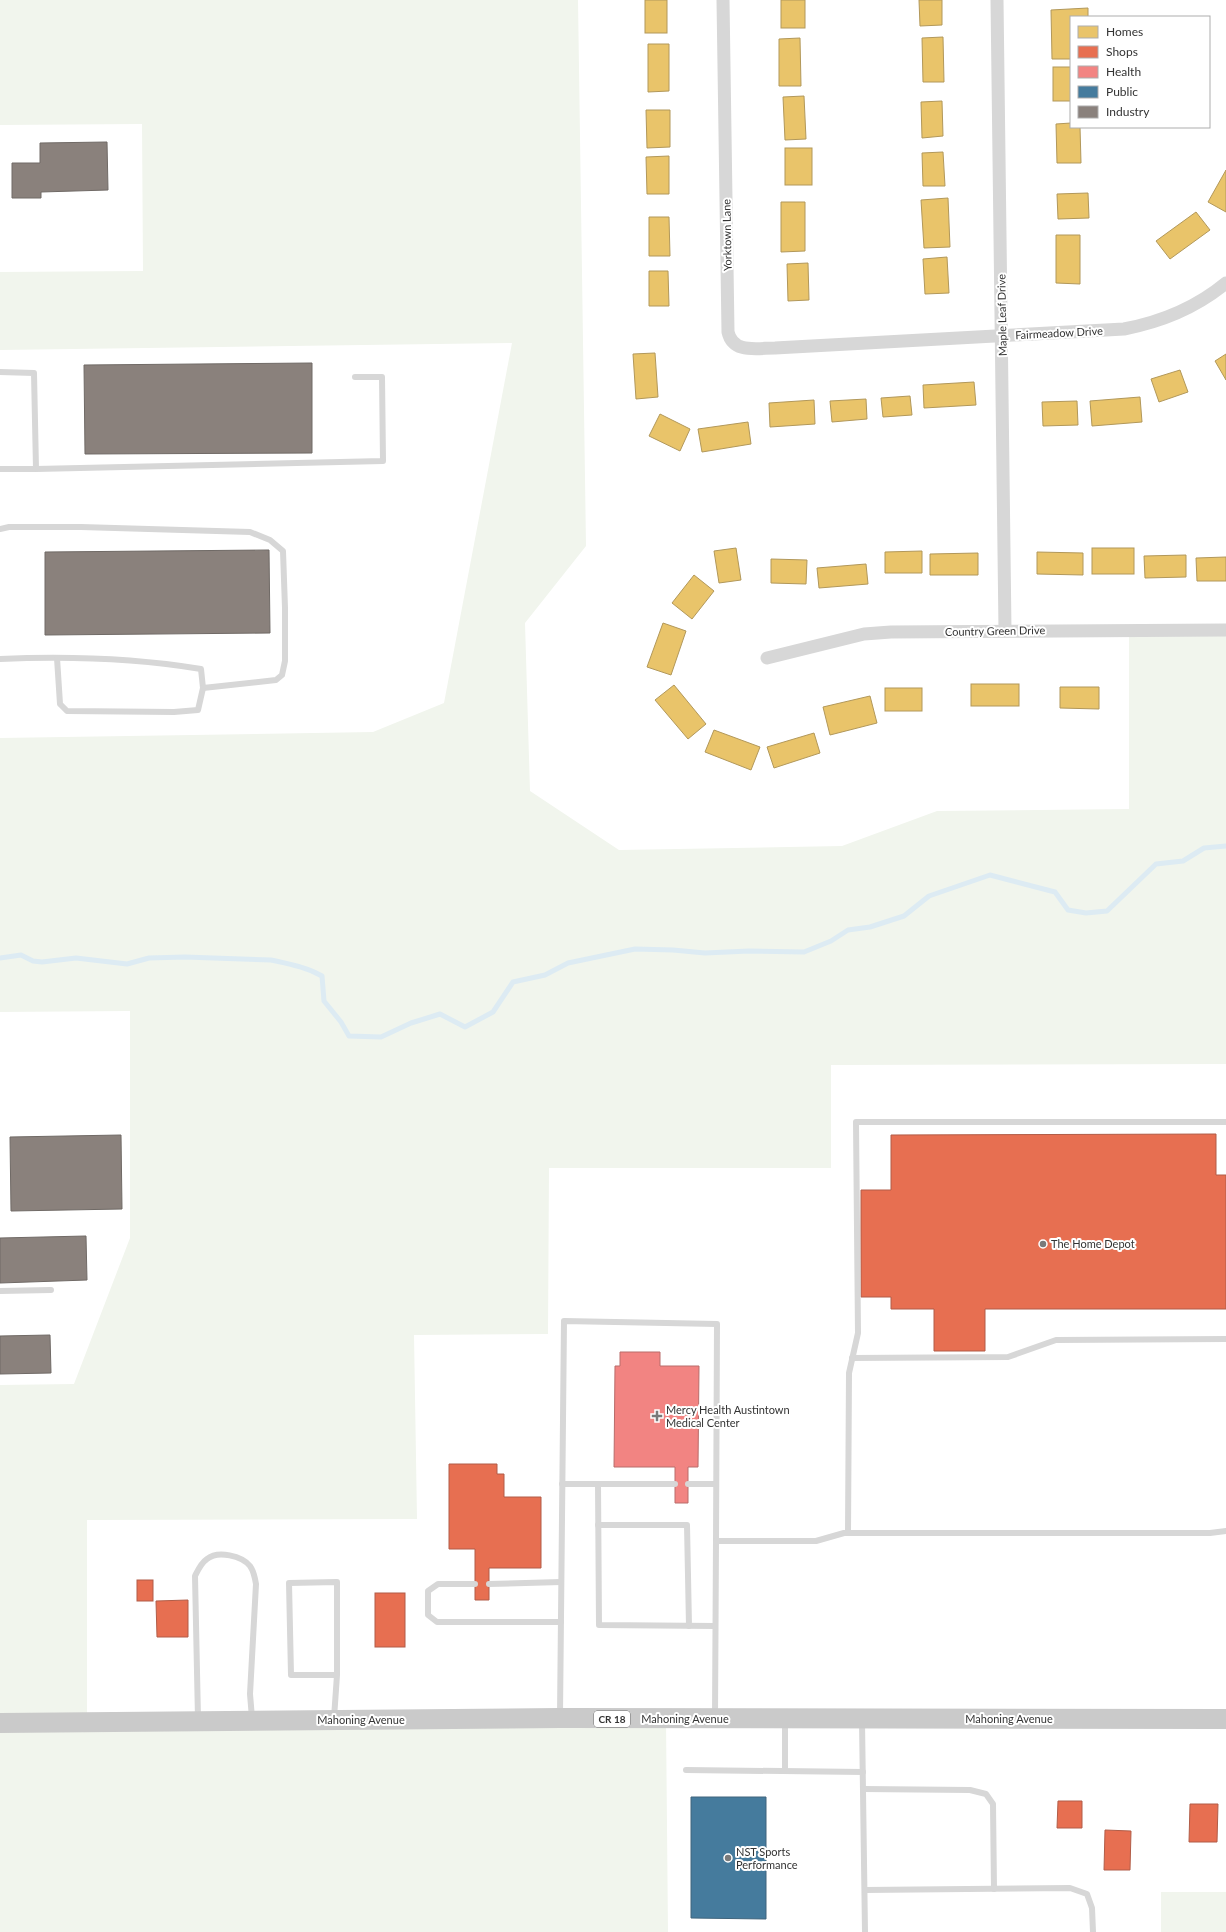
<svg xmlns="http://www.w3.org/2000/svg" width="1226" height="1932" font-family="Lato,sans-serif">
  <style>
    .green { fill: #f1f5ed }
    .homes { fill: #e9c46a; stroke: #b2985a }
    .shops { fill: #e76f51; stroke: #b15d48 }
    .health { fill: #f28482; stroke: #b96c6a }
    .public { fill: #457b9d; stroke: #40657d }
    .industry { fill: #8a817c; stroke: #706a66 }
    .lines { fill: none; stroke-linecap: round; stroke-linejoin: round }
    .stream { stroke: #ddebf3; stroke-width: 5 }
    .service { stroke: #d7d7d7; stroke-width: 6 }
    .minor { stroke: #d7d7d7; stroke-width: 13 }
    .primary { stroke: #cacaca; stroke-width: 20 }
    .poi-dot { fill: #7a7a7a; stroke: #fff; stroke-width: 1.5 }
    .labels { text-anchor: middle; stroke-width: 4; stroke-linejoin: round; paint-order: stroke }
    .shield { fill: #fff; stroke: #707070; stroke-width: 1 }
    .shield-label { font-size: 10px; font-weight: bold; fill: #333 }
    .street-label { font-size: 11px; fill: #333; stroke: #fff }
    .poi-label { font-size: 11px; fill: #333; stroke: #fff; text-anchor: start }
  </style>
  <rect width="100%" height="100%" fill="#fff"/>
  <g class="green">
    <polygon points="0,0 578,0 586,546 525,623 530,791 619,850 842,846 937,811 1129,809 1129,630 1226,630 1226,1064 831,1065 831,1168 549,1168 548,1334 414,1335 417,1519 87,1520 87,1722 666,1719 668,1932 0,1932 0,1385 74,1384 130,1238 130,1011 0,1012 0,738 373,732 444,703 512,343 0,350 0,272 143,271 142,124 0,125"/>
    <rect x="1161" y="1892" width="65" height="40"/>
  </g>
  <g class="homes">
    <rect x="645" y="0" width="22" height="33"/>
    <rect x="781" y="0" width="24" height="28"/>
    <polygon points="919,0 942,0 942,25 920,26"/>
    <polygon points="1088,8 1088,17 1071,17 1071,59 1052,59 1051,10"/>
    <polygon points="943,37 944,82 923,82 922,38"/>
    <polygon points="800,38 801,86 779,86 779,39"/>
    <polygon points="648,44 669,44 669,91 648,92"/>
    <rect x="1053" y="67" width="18" height="34"/>
    <polygon points="804,96 806,139 785,140 783,97"/>
    <polygon points="942,101 943,136 922,138 921,102"/>
    <polygon points="646,110 670,110 670,147 647,148"/>
    <polygon points="1071,123 1071,127 1080,127 1081,163 1057,163 1056,124"/>
    <rect x="785" y="148" width="27" height="37"/>
    <polygon points="943,152 945,186 923,186 922,153"/>
    <polygon points="669,156 669,194 647,194 646,157"/>
    <polygon points="1226,170 1226,212 1208,202"/>
    <polygon points="1088,193 1089,218 1058,219 1057,194"/>
    <polygon points="948,198 950,247 924,248 921,200"/>
    <polygon points="781,202 805,202 805,251 781,252"/>
    <polygon points="1196,212 1210,230 1170,259 1156,241"/>
    <polygon points="649,217 669,217 670,256 649,256"/>
    <polygon points="1056,235 1080,235 1080,284 1056,283"/>
    <polygon points="947,257 949,293 925,294 923,259"/>
    <polygon points="808,263 809,300 788,301 787,264"/>
    <polygon points="649,271 668,271 669,306 649,306"/>
    <polygon points="655,353 658,397 636,399 633,354"/>
    <polygon points="1226,354 1226,380 1215,361"/>
    <polygon points="1180,370 1188,392 1159,402 1151,379"/>
    <polygon points="974,382 976,405 924,408 923,385"/>
    <polygon points="910,396 912,415 883,417 881,398"/>
    <polygon points="1140,397 1142,422 1092,426 1090,401"/>
    <polygon points="866,399 867,419 832,422 830,401"/>
    <polygon points="814,400 815,424 770,427 769,403"/>
    <polygon points="1077,401 1078,425 1043,426 1042,402"/>
    <polygon points="660,414 690,429 680,451 649,436"/>
    <polygon points="748,422 751,444 702,452 698,429"/>
    <polygon points="736,548 741,580 719,583 714,551"/>
    <rect x="1092" y="548" width="42" height="26"/>
    <polygon points="922,551 922,573 885,573 885,552"/>
    <polygon points="1037,552 1083,553 1083,575 1037,574"/>
    <polygon points="978,553 978,575 930,575 930,554"/>
    <polygon points="1186,555 1186,577 1145,578 1144,556"/>
    <polygon points="1226,557 1226,581 1197,581 1196,558"/>
    <polygon points="771,559 807,560 806,584 771,583"/>
    <polygon points="866,564 868,584 819,588 817,568"/>
    <polygon points="694,575 714,591 692,619 672,603"/>
    <polygon points="663,623 686,631 671,675 647,667"/>
    <rect x="971" y="684" width="48" height="22"/>
    <polygon points="674,685 706,724 688,739 655,700"/>
    <polygon points="1060,687 1099,687 1099,709 1060,708"/>
    <rect x="885" y="688" width="37" height="23"/>
    <polygon points="870,696 877,723 830,735 823,707"/>
    <polygon points="714,730 760,747 751,770 705,752"/>
    <polygon points="814,733 820,753 774,768 767,747"/>
  </g>
  <g class="shops">
    <polygon points="1216,1134 1216,1175 1226,1175 1226,1309 985,1309 985,1351 934,1351 934,1309 891,1309 891,1297 861,1297 861,1190 891,1190 891,1135"/>
    <polygon points="449,1464 497,1464 497,1474 504,1474 504,1497 541,1497 541,1568 489,1568 489,1600 475,1600 475,1549 449,1549"/>
    <rect x="137" y="1580" width="16" height="21"/>
    <rect x="375" y="1593" width="30" height="54"/>
    <polygon points="188,1600 188,1637 157,1637 156,1601"/>
    <polygon points="1058,1801 1082,1801 1082,1828 1057,1828"/>
    <polygon points="1190,1804 1218,1804 1217,1842 1189,1842"/>
    <polygon points="1105,1830 1131,1831 1130,1870 1104,1870"/>
  </g>
  <polygon class="health" points="620,1352 660,1352 660,1366 699,1366 698,1467 688,1467 688,1503 675,1503 675,1467 614,1467 615,1366 620,1366"/>
  <polygon class="public" points="691,1797 766,1797 766,1919 691,1918"/>
  <g class="industry">
    <polygon points="107,142 108,190 41,192 41,198 12,198 12,163 40,163 40,143"/>
    <polygon points="312,363 312,453 85,454 84,365"/>
    <polygon points="269,550 270,633 45,635 45,552"/>
    <polygon points="121,1135 122,1209 11,1211 10,1137"/>
    <polygon points="86,1236 87,1280 0,1283 0,1238"/>
    <polygon points="50,1335 51,1373 0,1374 0,1336"/>
  </g>
  <g class="lines">
    <path class="stream" d="M0,958L21,955L33,961L42,962L76,958L127,964L149,958L185,957L271,960C289,964 306,967 322,976L324,1001L341,1022L349,1036L381,1037L411,1023L440,1014L465,1027L493,1012L513,982L545,975L568,963L635,949L673,950L705,953L749,951L804,952L831,941L848,930L870,927L904,916L929,896L990,875L1055,892L1068,910L1086,913L1107,911L1156,864L1183,861L1204,848L1226,846"/>
    <g class="service">
      <polyline points="0,372 34,373 36,469 0,469"/>
      <polyline points="36,469 383,461 382,377 355,377"/>
      <path d="M0,529L9,527H81L250,532L270,540L283,551L285,608V661L282,675L276,680L203,688L201,669C134,658 67,656 0,659"/>
      <polyline points="57,658 60,704 67,711 174,712 198,710 203,688"/>
      <polyline points="0,1291 51,1290"/>
      <polyline points="852,1358 1008,1357 1056,1340 1226,1339"/>
      <polyline points="562,1484 675,1484"/>
      <polyline points="598,1484 599,1625 715,1626"/>
      <polyline points="688,1484 716,1484"/>
      <polyline points="598,1525 687,1525 689,1626"/>
      <polyline points="848,1533 849,1373 858,1333 856,1122 1226,1122"/>
      <polyline points="475,1584 438,1584 428,1591 428,1615 437,1622 561,1622"/>
      <polyline points="489,1584 561,1582"/>
      <polyline points="560,1715 564,1321 717,1324 716,1541"/>
      <polyline points="715,1716 716,1541 816,1541 844,1533 1210,1533 1226,1531"/>
      <polyline points="334,1718 337,1675 337,1582 289,1583 291,1675 337,1675"/>
      <path d="M198,1719L195,1576C198,1570 201,1563 207,1559C218,1550 242,1556 250,1566C253,1570 255,1578 256,1584L250,1694L252,1718"/>
      <polyline points="785,1721 785,1771"/>
      <polyline points="862,1721 865,1932"/>
      <polyline points="686,1770 863,1772"/>
      <polyline points="863,1789 970,1790 986,1794 993,1804 994,1889"/>
      <polyline points="865,1890 1070,1888 1087,1894 1092,1908 1093,1932"/>
    </g>
    <g class="minor">
      <path d="M723,0L728,332C733,354 757,348 775,348L1124,329C1161,322 1197,307 1226,283"/>
      <polyline points="997,0 1005,630"/>
      <polyline points="767,658 864,634 891,632 1226,630"/>
    </g>
    <polyline class="primary" points="0,1723 560,1718 1226,1719"/>
  </g>
  <g class="poi-dot">
    <circle cx="1043" cy="1244" r="4"/>
    <path d="M655 1410h4v4h4v4h-4v4h-4v-4h-4v-4h4z"/>
    <circle cx="728" cy="1858" r="4"/>
  </g>
  <g class="labels">
    <rect class="shield" x="594" y="1711" width="36" height="16" rx="3"/>
    <g class="shield-label">
      <text x="612" y="1723">CR 18</text>
    </g>
    <g class="street-label">
      <text transform="translate(727 235) rotate(-91)" y="4">Yorktown Lane</text>
      <text transform="translate(1002 315) rotate(-91)" y="4">Maple Leaf Drive</text>
      <text transform="translate(1059 333) rotate(-3)" y="4">Fairmeadow Drive</text>
      <text transform="translate(995 631) rotate(-1)" y="4">Country Green Drive</text>
      <text x="685" y="1723">Mahoning Avenue</text>
      <text x="1009" y="1723">Mahoning Avenue</text>
      <text x="361" y="1724">Mahoning Avenue</text>
    </g>
    <g class="poi-label">
      <text x="1051" y="1248">The Home Depot</text>
      <text x="666" y="1414">Mercy Health Austintown<tspan x="666" dy="13">Medical Center</tspan></text>
      <text x="736" y="1856">NST Sports<tspan x="736" dy="13">Performance</tspan></text>
    </g>
  </g>
  <rect x="1070" y="16" width="140" height="112" fill="#ffffff" stroke="#adadad"/>
  <rect x="1078" y="26" width="20" height="12" fill="#e9c46a" stroke="#adadad"/>
  <text x="1106" y="36" font-size="12" fill="#333333">Homes</text>
  <rect x="1078" y="46" width="20" height="12" fill="#e76f51" stroke="#adadad"/>
  <text x="1106" y="56" font-size="12" fill="#333333">Shops</text>
  <rect x="1078" y="66" width="20" height="12" fill="#f28482" stroke="#adadad"/>
  <text x="1106" y="76" font-size="12" fill="#333333">Health</text>
  <rect x="1078" y="86" width="20" height="12" fill="#457b9d" stroke="#adadad"/>
  <text x="1106" y="96" font-size="12" fill="#333333">Public</text>
  <rect x="1078" y="106" width="20" height="12" fill="#8a817c" stroke="#adadad"/>
  <text x="1106" y="116" font-size="12" fill="#333333">Industry</text>
</svg>
